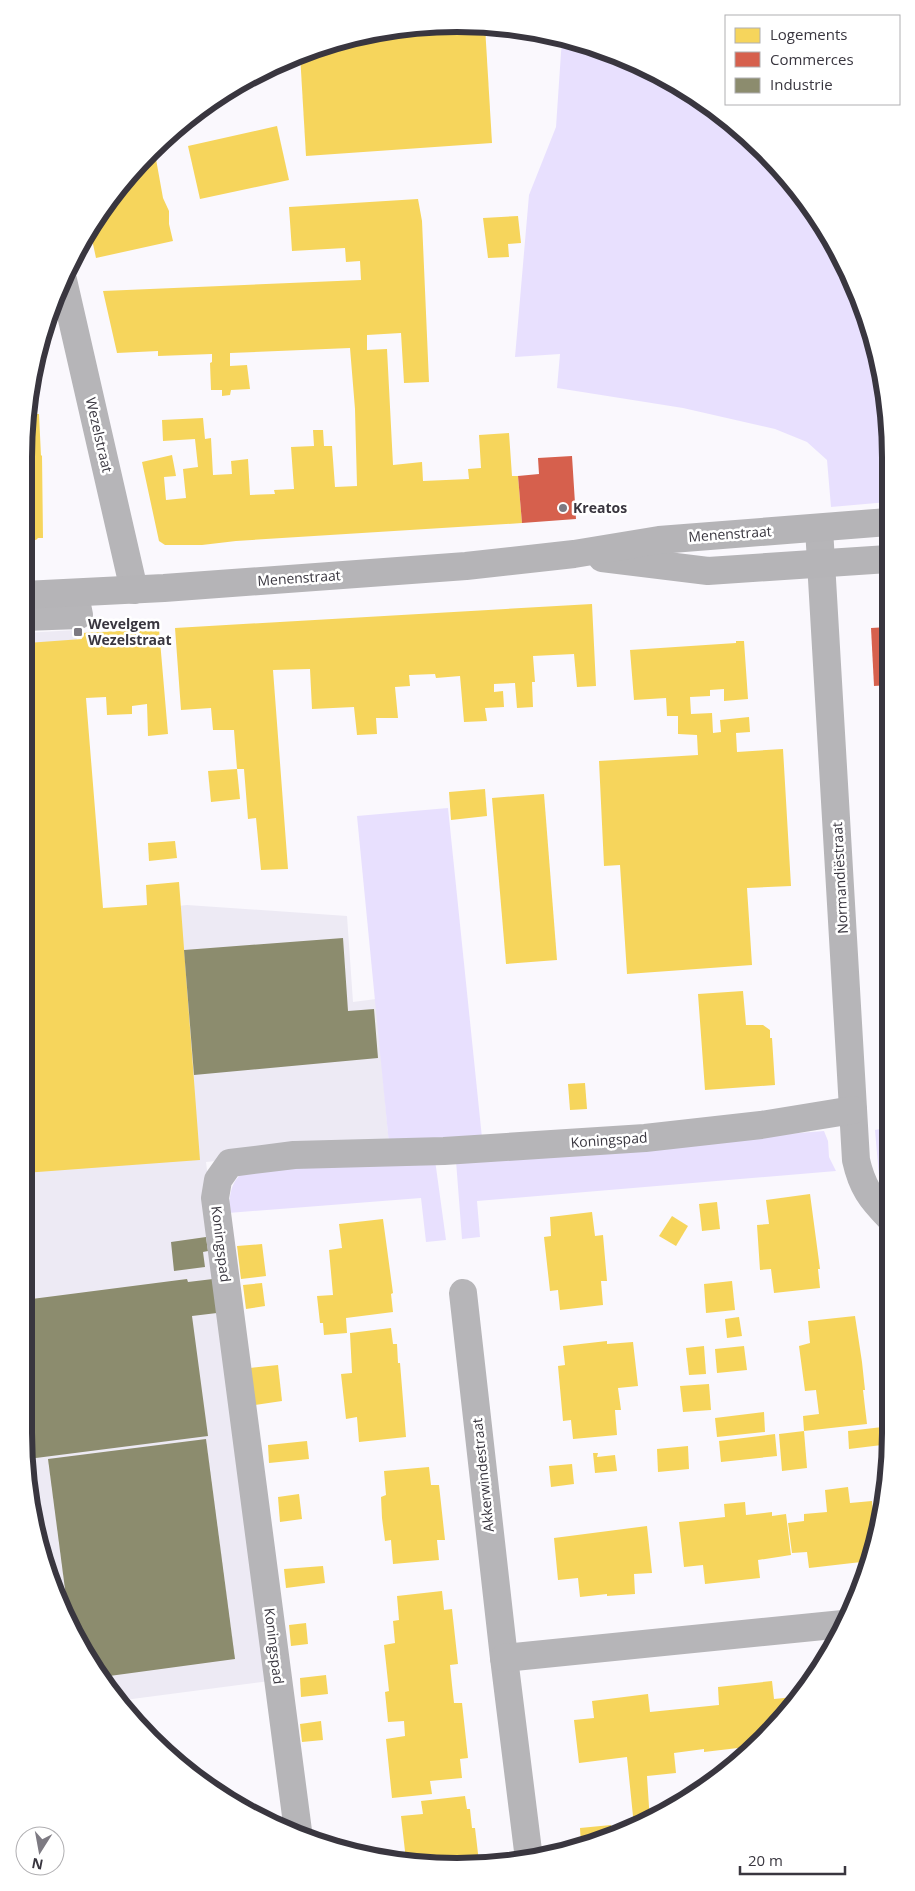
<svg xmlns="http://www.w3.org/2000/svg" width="915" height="1891" font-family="'Open Sans',sans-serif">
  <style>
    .built { fill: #edeaf4 }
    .green { fill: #e8e0fe }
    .homes { fill: #f6d55c }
    .shops { fill: #d6604d }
    .industry { fill: #8c8c6e }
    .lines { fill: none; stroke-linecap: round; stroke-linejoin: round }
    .pedestrian { stroke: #b6b5b8; stroke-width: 28 }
    .minor { stroke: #b6b5b8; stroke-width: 28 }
    .secondary { stroke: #b5b4b7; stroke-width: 28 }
    .poi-dot { fill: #7d7a82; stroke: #fff; stroke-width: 2 }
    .labels { text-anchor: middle; stroke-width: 5; stroke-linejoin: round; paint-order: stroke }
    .street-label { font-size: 14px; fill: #39363f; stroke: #fff }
    .poi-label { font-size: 14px; font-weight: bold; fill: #39363f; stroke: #fff; text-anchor: start }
    .rim { fill: none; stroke: #39363f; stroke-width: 6 }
  </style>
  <rect width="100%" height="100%" fill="#faf8fd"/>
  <polygon class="built" points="76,630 97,915 187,905 347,916 353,1002 376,999 389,1144 206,1162 270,1681 117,1701 47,1573 24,1433 24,633"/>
  <g class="green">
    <polygon points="562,38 624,57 722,114 802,194 858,292 887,401 888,502 831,507 827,460 807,442 775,429 683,408 557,388 560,354 515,357 529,195 556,127"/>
    <polygon points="448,808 482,1138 389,1144 357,816"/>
    <polygon points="890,1127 890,1189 879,1176 875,1130"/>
    <polygon points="824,1131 828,1141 829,1157 836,1171 477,1201 480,1237 462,1239 456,1161"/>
    <path d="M435,1160L446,1240L426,1242L421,1198L228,1213C231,1192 229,1184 246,1169Z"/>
  </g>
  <g class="homes">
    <polygon points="458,24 485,26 492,143 306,156 300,54 373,32"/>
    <polygon points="277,126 289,180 200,199 188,146"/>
    <polygon points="154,148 163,198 169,211 169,224 173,241 96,258 90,230 97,216"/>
    <polygon points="418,199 422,221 429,382 404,383 401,333 367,335 367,350 387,349 393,465 422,462 423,481 469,479 468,469 481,468 479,435 509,433 512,476 518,476 522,523 236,541 202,545 165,545 159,541 142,462 172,455 176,476 164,477 166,500 186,498 183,469 198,467 195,439 163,441 162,420 203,418 205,439 211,438 213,475 232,474 231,461 248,459 250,495 275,494 274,490 294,489 291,447 314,446 313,430 323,430 324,446 332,446 335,487 357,486 355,409 350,348 230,353 230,366 247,365 250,389 231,390 230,395 222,396 222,390 211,390 210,363 212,362 212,354 158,356 158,351 117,353 103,291 361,280 360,261 346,262 345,248 292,251 289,207"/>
    <polygon points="518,216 521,243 508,244 509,257 488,258 483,218"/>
    <polygon points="28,414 39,414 41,456 42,455 43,538 38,538 36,540 24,538 24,457"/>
    <polygon points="592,604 596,686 577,687 574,654 533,656 535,682 532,682 533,707 517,708 515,683 494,684 494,692 503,691 504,707 485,708 487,721 464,722 460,676 436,678 435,674 409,675 410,686 395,687 398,718 376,718 377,734 357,735 354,707 312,709 310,669 273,670 288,869 261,870 256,818 248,819 244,769 237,769 234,730 213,730 211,708 181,710 175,628"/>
    <polygon points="159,629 168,734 148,736 147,704 132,706 132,714 107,715 106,697 86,698 103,908 147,905 146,885 179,882 200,1160 24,1173 24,755 35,754 27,643 82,639 81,633"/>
    <polygon points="736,641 744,641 748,699 724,701 724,689 710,690 710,696 690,697 691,714 712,713 713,733 721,732 720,720 749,717 750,732 736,733 737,752 783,749 791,886 747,888 752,965 627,974 620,865 604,866 599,761 698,755 697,735 678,734 678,716 667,716 666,698 634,700 630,650 736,643"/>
    <polygon points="237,769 240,799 211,802 208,771"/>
    <polygon points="485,789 487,816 451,820 449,792"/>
    <polygon points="544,794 557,960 506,964 492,798"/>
    <polygon points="175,841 177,858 149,861 148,843"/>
    <polygon points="743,991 746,1025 763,1025 770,1030 770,1038 772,1038 775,1085 705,1090 698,994"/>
    <polygon points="585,1083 587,1109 570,1110 568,1084"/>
    <polygon points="810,1194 820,1269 818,1269 820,1288 774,1293 771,1269 760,1270 757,1225 769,1224 766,1200"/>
    <polygon points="717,1202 720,1229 702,1231 699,1204"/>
    <polygon points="592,1212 595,1236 603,1235 607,1281 601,1281 603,1305 560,1310 558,1290 550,1291 544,1237 551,1236 550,1217"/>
    <polygon points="672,1216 688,1226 676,1246 659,1236"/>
    <polygon points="383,1219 393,1293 391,1294 393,1312 346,1318 347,1333 324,1335 323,1323 320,1323 317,1296 333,1295 329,1250 342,1248 339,1224"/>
    <polygon points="262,1244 266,1276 241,1279 237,1246"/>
    <polygon points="732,1281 735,1310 706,1313 704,1284"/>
    <polygon points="262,1283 265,1306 246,1309 243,1285"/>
    <polygon points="855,1316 862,1362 865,1390 863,1390 867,1424 804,1431 803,1416 819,1414 816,1390 805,1391 799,1346 810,1343 808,1321"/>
    <polygon points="739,1317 742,1336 727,1338 725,1319"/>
    <polygon points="391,1328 393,1344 397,1344 398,1363 400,1363 406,1437 359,1442 357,1417 346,1419 341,1374 352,1373 350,1333"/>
    <polygon points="607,1341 607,1344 633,1342 638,1386 618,1388 621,1410 615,1410 617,1435 573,1439 571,1420 563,1421 558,1366 565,1365 563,1346"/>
    <polygon points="704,1346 706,1374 689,1375 686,1348"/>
    <polygon points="744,1346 747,1370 717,1373 715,1349"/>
    <polygon points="278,1365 282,1401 255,1405 250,1368"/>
    <polygon points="709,1384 711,1410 683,1412 680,1386"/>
    <polygon points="764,1412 765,1432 717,1437 715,1418"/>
    <polygon points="891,1426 890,1444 849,1449 848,1431"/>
    <polygon points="804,1431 807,1468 782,1471 779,1434"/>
    <polygon points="775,1434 777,1456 721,1462 719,1441"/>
    <polygon points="307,1441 309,1459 269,1463 268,1445"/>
    <polygon points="688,1446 689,1469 658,1472 657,1449"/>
    <polygon points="593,1453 598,1453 597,1457 615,1455 617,1471 595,1473"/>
    <polygon points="572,1464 574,1484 551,1487 549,1466"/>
    <polygon points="429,1467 431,1485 439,1485 445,1540 437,1540 439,1560 393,1564 391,1540 385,1541 382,1518 381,1497 386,1495 384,1471"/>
    <polygon points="848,1487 850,1503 872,1501 873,1514 883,1513 870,1561 809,1568 807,1552 792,1553 788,1523 804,1521 804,1514 827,1512 825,1490"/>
    <polygon points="299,1494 302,1519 280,1522 278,1497"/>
    <polygon points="745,1502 746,1515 772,1512 772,1516 786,1514 791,1555 758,1560 760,1578 705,1584 703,1565 684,1567 679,1522 725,1517 724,1504"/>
    <polygon points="647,1526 652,1573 634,1574 635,1594 607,1596 607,1594 580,1597 578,1578 558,1580 554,1538"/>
    <polygon points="323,1566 325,1583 286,1588 284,1569"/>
    <polygon points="442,1591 444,1610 452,1609 458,1664 450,1665 452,1685 454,1703 462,1703 468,1758 460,1759 462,1778 430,1781 432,1794 392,1798 386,1739 405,1736 404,1721 388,1722 385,1692 389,1691 384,1645 395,1643 393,1621 399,1620 397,1596"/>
    <polygon points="306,1623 308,1644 291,1646 289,1625"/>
    <polygon points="326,1675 328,1694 301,1697 300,1678"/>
    <polygon points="772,1681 774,1699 794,1697 794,1702 783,1720 755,1746 704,1752 704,1749 674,1753 676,1773 647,1776 650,1822 634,1826 627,1757 579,1763 574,1720 594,1718 592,1701 648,1694 650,1712 719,1705 718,1687"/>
    <polygon points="321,1721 323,1740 302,1742 300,1724"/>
    <polygon points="465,1796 467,1809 470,1809 472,1828 475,1828 479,1862 406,1860 401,1816 423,1814 421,1801"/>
    <polygon points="611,1825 611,1834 581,1843 580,1828"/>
    <polygon points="340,1838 341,1847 323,1840"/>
  </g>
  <g class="shops">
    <polygon points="572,456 576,519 522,523 518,476 539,474 538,458"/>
    <polygon points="888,627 889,685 874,686 871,628"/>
  </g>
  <g class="industry">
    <polygon points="343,938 348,1011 374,1009 378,1058 194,1075 184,950"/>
    <polygon points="206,1237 208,1251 203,1252 205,1267 174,1271 171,1242"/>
    <polygon points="187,1279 188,1282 213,1279 217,1313 192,1316 208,1436 28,1459 24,1434 24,1300"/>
    <polygon points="206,1439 235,1659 102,1677 68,1612 48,1459"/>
  </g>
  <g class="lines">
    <polyline class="pedestrian" points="24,617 79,615 77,605 40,606"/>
    <g class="minor">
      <polyline points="63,280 134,590"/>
      <path d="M819,528L856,1160C862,1187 871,1199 890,1218"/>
      <polyline points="463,1293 504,1658 529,1859"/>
      <polyline points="504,1658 843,1624"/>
      <polyline points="298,1831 215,1198 218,1180 230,1163 294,1155 444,1151 645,1138 761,1125 853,1110"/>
    </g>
    <g class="secondary">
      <polyline points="602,558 708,571 888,559"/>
      <polyline points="24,595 164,588 466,566 574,554 659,540 888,522"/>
    </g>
  </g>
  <g class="poi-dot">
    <circle cx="563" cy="508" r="5"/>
    <rect x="73" y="627" width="10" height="10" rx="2.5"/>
  </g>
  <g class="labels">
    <g class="street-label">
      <text transform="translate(99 435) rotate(77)" y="5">Wezelstraat</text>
      <text transform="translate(730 534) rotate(-4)" y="5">Menenstraat</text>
      <text transform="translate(299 578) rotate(-4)" y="5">Menenstraat</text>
      <text transform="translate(840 878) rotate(-93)" y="5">Normandiëstraat</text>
      <text transform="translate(609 1140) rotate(-4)" y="5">Koningspad</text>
      <text transform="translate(221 1244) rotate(83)" y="5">Koningspad</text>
      <text transform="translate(483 1475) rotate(-96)" y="5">Akkerwindestraat</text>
      <text transform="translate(274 1646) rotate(83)" y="5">Koningspad</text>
    </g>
    <g class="poi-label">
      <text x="573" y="513">Kreatos</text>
      <text x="88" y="629">Wevelgem<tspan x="88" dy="16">Wezelstraat</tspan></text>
    </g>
  </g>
  <path d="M0 0H915V1891H0ZM457 32H457A425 425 0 0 1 882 457V1433A425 425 0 0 1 457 1858H457A425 425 0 0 1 32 1433V457A425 425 0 0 1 457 32Z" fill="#fff" fill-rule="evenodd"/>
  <path class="rim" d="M457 32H457A425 425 0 0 1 882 457V1433A425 425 0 0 1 457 1858H457A425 425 0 0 1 32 1433V457A425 425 0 0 1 457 32Z"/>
  <rect x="725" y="15" width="175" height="90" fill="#ffffff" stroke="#b0afb2"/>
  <rect x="735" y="28" width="25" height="15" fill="#f6d55c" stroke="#b0afb2"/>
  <text x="770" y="40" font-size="15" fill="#39363f">Logements</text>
  <rect x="735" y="52" width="25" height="15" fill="#d6604d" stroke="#b0afb2"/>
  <text x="770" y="65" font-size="15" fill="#39363f">Commerces</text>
  <rect x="735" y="78" width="25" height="15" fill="#8c8c6e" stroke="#b0afb2"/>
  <text x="770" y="90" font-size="15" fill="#39363f">Industrie</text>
  <g transform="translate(40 1851) rotate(191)"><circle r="24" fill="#ffffff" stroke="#b0afb2"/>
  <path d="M0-4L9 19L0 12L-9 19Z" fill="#7d7a82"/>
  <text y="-8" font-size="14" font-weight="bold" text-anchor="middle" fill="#39363f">N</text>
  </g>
  <path d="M740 1866v8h105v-8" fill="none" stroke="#39363f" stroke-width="2.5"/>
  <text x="748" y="1866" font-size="15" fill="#39363f" stroke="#ffffff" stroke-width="4" paint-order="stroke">20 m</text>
</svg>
